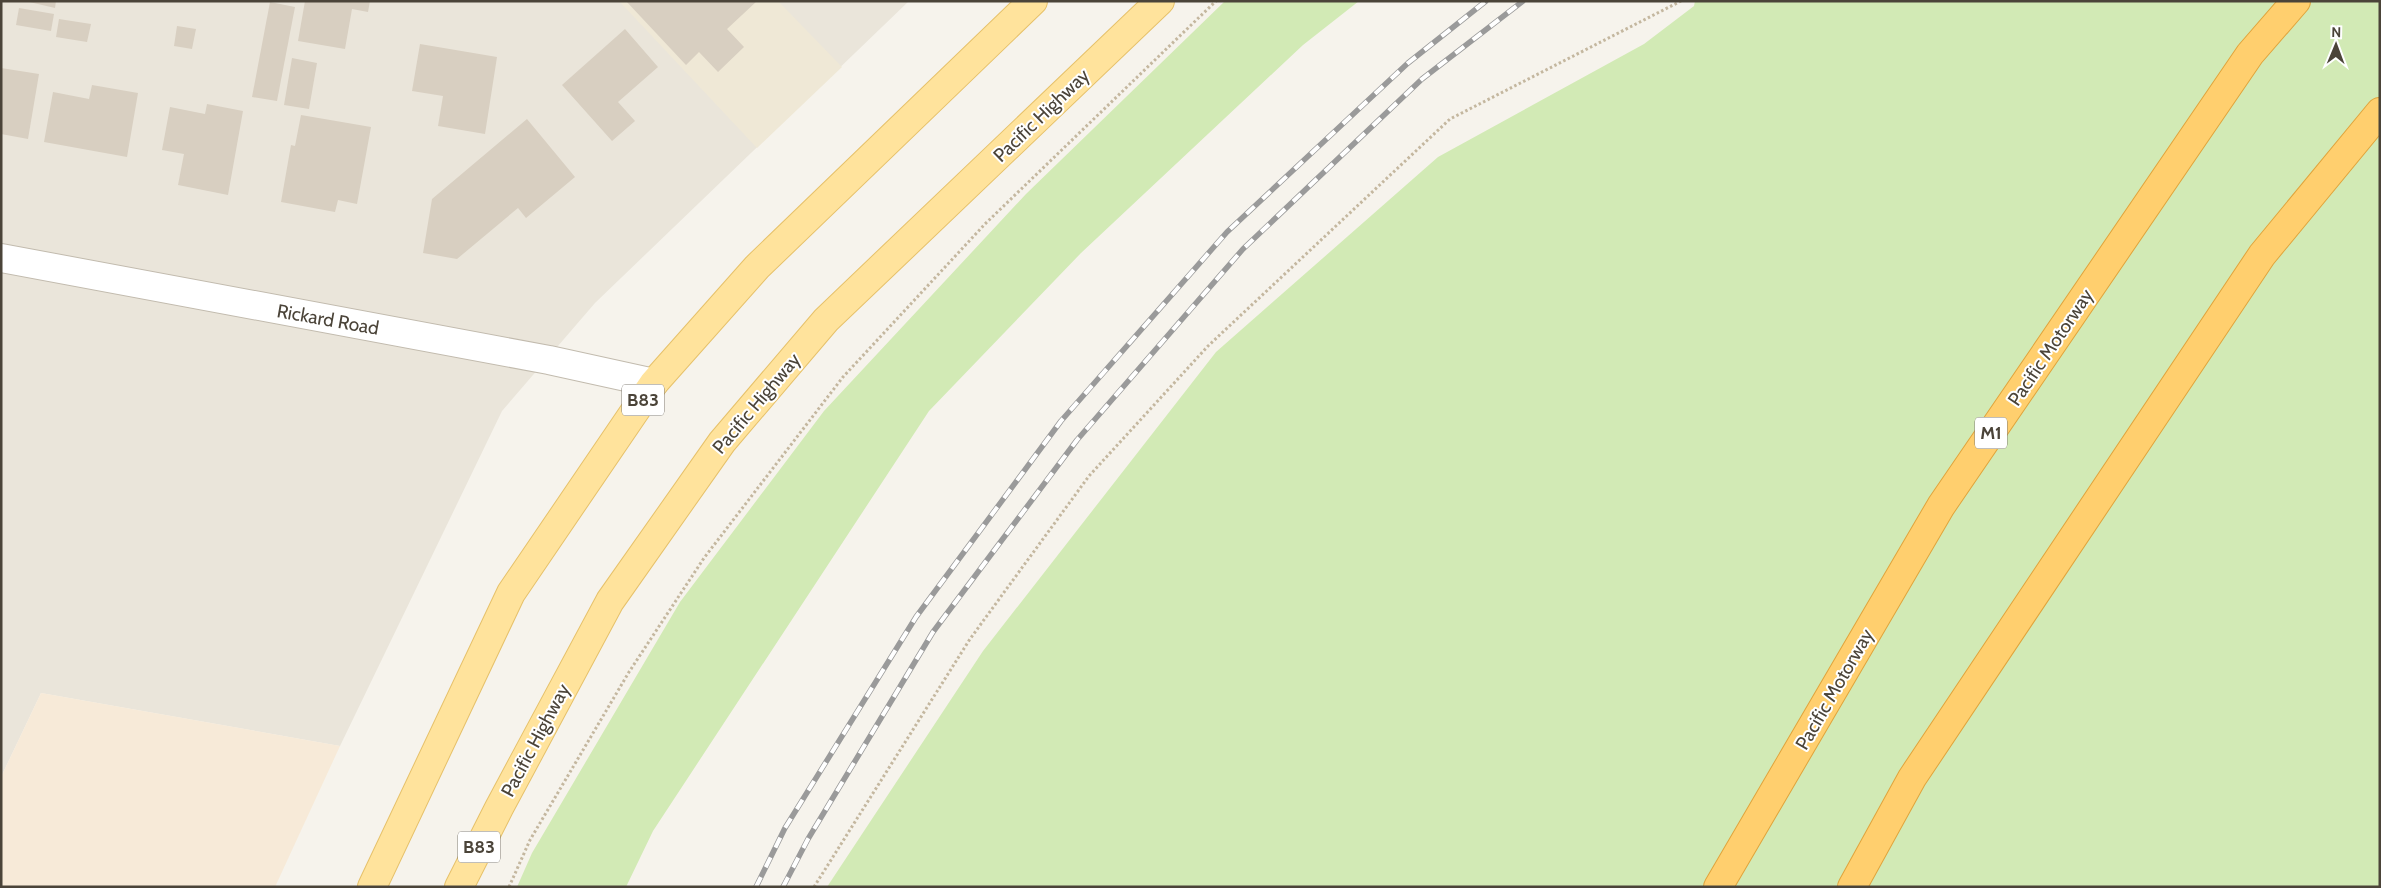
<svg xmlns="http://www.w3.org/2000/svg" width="2381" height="888" font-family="Cabin,sans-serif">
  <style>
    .residential { fill: #eae5da }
    .commercial { fill: #f7ead8 }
    .education { fill: #efe8d6 }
    .green { fill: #d2eab5 }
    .building { fill: #d8cfc1 }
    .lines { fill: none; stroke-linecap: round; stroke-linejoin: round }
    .minor-casing { stroke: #c2bbae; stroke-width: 30 }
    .primary-casing { stroke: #e6c16a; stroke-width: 30 }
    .motorway-casing { stroke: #e0a43c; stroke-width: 30 }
    .path { stroke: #c4b79f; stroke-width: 3; stroke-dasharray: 2.5 2.5; stroke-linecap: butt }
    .minor { stroke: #fff; stroke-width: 28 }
    .primary { stroke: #ffe39c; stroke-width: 28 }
    .motorway { stroke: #ffcf6e; stroke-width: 28 }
    .rail-casing { stroke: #9a9a9a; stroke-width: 5.5 }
    .rail { stroke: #fff; stroke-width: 4; stroke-dasharray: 11; stroke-linecap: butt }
    .labels { text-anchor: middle; stroke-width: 4; stroke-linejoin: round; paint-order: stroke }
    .shield { fill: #fff; stroke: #817c74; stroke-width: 1 }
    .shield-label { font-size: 18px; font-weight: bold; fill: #4b4439 }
    .street-label { font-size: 19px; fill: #4b4439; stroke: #fff }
  </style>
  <rect width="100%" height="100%" fill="#f6f3ec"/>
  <polygon class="residential" points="1,1 909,1 595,303 502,411 340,746 41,693 1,777"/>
  <polygon class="commercial" points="41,693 340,746 275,887 1,887 1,777"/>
  <polygon class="education" points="619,1 778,1 842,67 757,148"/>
  <g class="green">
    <polygon points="1225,1 1359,1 1303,45 1081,253 929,411 653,831 626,887 517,887 532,853 680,602 824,411 1026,194"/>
    <polygon points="1695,1 2380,1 2380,887 827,887 983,651 1216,352 1438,157 1644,44 1694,6"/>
  </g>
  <g class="building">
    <polygon points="25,1 56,1 55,8"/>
    <polygon points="305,1 370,1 368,12 352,9 345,49 298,41"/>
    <polygon points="626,1 757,1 727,29 744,47 718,72 699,52 686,65"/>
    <polygon points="270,2 295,7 277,101 252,97"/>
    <polygon points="19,8 54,14 51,31 16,25"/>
    <polygon points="59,19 91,24 87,42 56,37"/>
    <polygon points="177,26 196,29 192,49 174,46"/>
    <polygon points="625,29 658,67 618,102 635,121 612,141 562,85"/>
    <polygon points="420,44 497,57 485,134 438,126 443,96 412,91"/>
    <polygon points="292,58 317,63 309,109 284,105"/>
    <polygon points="1,68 39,74 28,139 1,134"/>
    <polygon points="92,85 138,93 127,157 44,142 53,92 89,99"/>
    <polygon points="207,104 243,111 228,195 178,185 184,154 162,150 170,107 205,114"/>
    <polygon points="301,115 371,127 357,204 338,200 335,212 281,202 291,145 295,146"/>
    <polygon points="527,119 575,177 526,218 518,208 457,259 423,253 432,199"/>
  </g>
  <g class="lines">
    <g class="minor-casing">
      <polyline id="minor" points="1,258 549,360 654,383"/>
    </g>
    <g class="primary-casing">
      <g id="primary">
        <polyline points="372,887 511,593 654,383 757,267 1033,1"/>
        <polyline points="459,887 499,808 610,601 722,442 826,320 1160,1"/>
      </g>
    </g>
    <g class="motorway-casing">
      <g id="motorway">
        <polyline points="1718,887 1941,506 2250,54 2296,1"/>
        <polyline points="1852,887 1912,778 2262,255 2380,112"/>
      </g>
    </g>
    <g class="path">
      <polyline points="509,887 530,840 629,672 704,558 843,377 985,224 1216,1"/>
      <polyline points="814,887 970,639 1089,476 1208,346 1450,119 1681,1"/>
    </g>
    <use href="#minor" class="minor"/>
    <use href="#primary" class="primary"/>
    <use href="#motorway" class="motorway"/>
    <g class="rail-casing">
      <g id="rail">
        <polyline points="756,887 785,828 916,617 1061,421 1227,232 1408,63 1486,1"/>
        <polyline points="783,887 808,839 933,632 1077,440 1243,249 1422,79 1523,1"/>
      </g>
    </g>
    <use href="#rail" class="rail"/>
  </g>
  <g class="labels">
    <g class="shield">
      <rect x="622" y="384.5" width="42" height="31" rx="4"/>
      <rect x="1975" y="417.5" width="32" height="31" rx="4"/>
      <rect x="458" y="831.5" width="42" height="31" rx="4"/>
    </g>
    <g class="shield-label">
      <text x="643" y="406">B83</text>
      <text x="1991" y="439">M1</text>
      <text x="479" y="853">B83</text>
    </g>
    <g class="street-label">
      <text transform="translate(1041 115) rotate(-44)" y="7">Pacific Highway</text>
      <text transform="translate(328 319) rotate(10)" y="7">Rickard Road</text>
      <text transform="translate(2050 347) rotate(-56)" y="7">Pacific Motorway</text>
      <text transform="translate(756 403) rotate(-50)" y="7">Pacific Highway</text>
      <text transform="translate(1834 689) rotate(-60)" y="7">Pacific Motorway</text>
      <text transform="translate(535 740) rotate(-62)" y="7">Pacific Highway</text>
    </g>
  </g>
  <rect width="2381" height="888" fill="none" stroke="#4b4439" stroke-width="5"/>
  <g transform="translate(2336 45) rotate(1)" stroke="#ffffff" stroke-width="4" paint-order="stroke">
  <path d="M0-4L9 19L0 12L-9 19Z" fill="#4b4439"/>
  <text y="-8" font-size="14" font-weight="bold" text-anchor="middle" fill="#4b4439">N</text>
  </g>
</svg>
